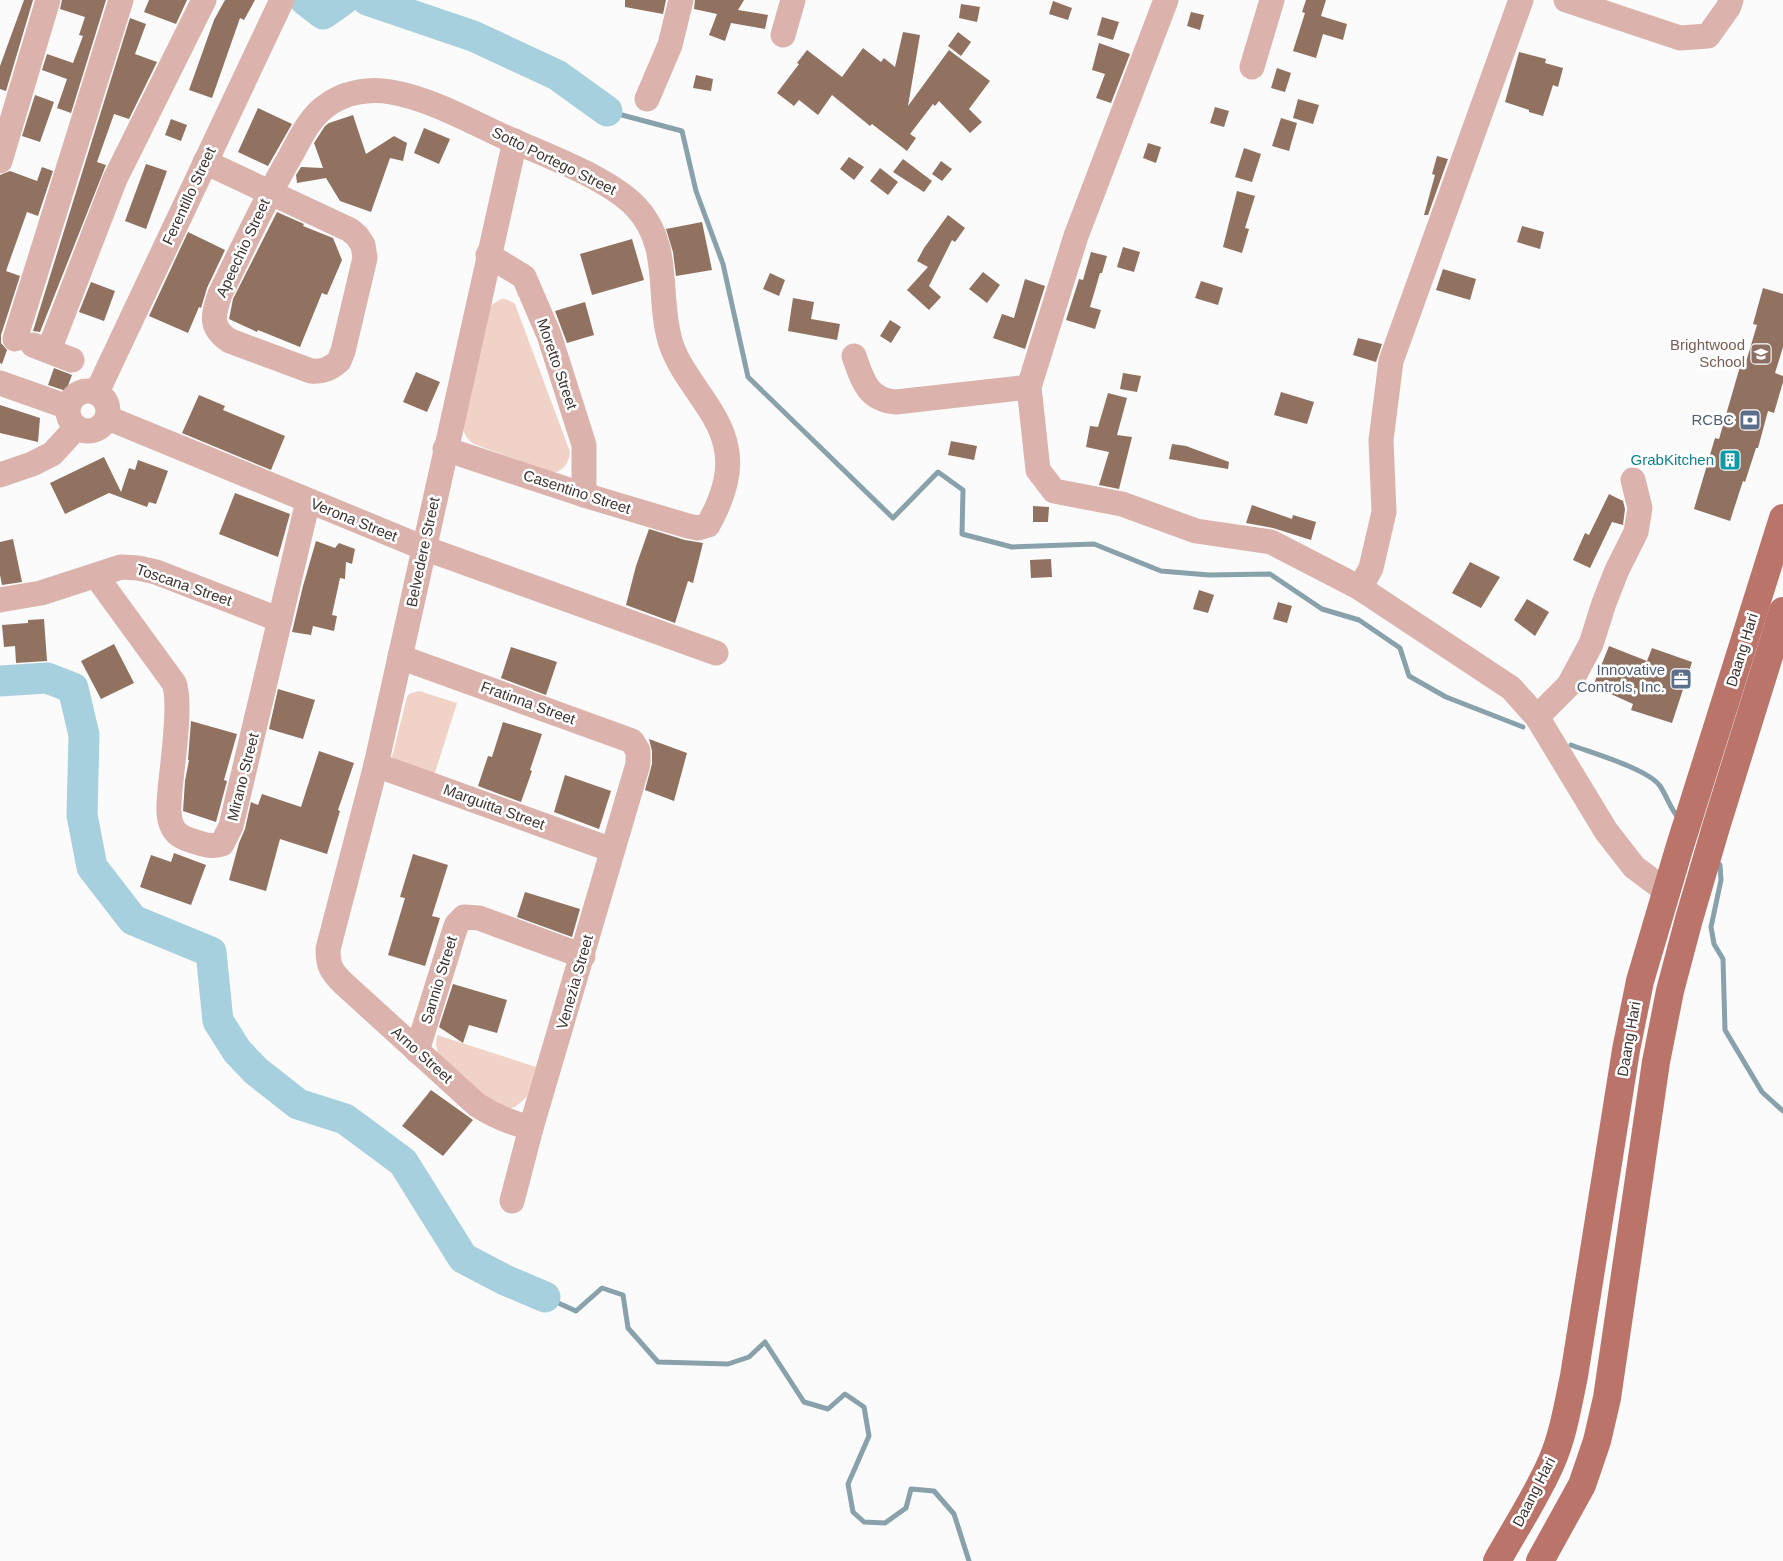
<svg xmlns="http://www.w3.org/2000/svg" width="1783" height="1561" font-family="Helvetica,sans-serif">
  <style>
    .green { fill: #f1d2c7 }
    .lines { fill: none; stroke-linecap: round; stroke-linejoin: round }
    .stream { stroke: #88a1aa; stroke-width: 5 }
    .river { stroke: #a7d0de; stroke-width: 31 }
    .building { fill: #917260 }
    .minor { stroke: #dbb3ac; stroke-width: 25 }
    .major { stroke: #bb746a; stroke-width: 28 }
    .labels { text-anchor: middle; stroke-width: 5; stroke-linejoin: round; paint-order: stroke }
    .street-label { font-size: 15px; fill: #3e332f; stroke: #fff }
    .education-label { font-size: 15px; fill: #785e54; stroke: #fff; text-anchor: end }
    .service-label { font-size: 15px; fill: #4e5e75; stroke: #fff; text-anchor: end }
    .culture-label { font-size: 15px; fill: #0d838f; stroke: #fff; text-anchor: end }
  </style>
  <rect width="100%" height="100%" fill="#fbfbfb"/>
  <g class="green">
    <path d="M501,299H506L515,304L570,452C569,463 564,470 553,473L474,444C468,440 464,435 463,428L490,306Z"/>
    <polygon points="419,691 457,703 432,782 392,757 407,697 409,694"/>
    <polygon points="437,1035 536,1067 527,1097 515,1107 509,1109 495,1106 438,1054 436,1045"/>
  </g>
  <g class="lines">
    <g class="stream">
      <polyline points="607,111 682,131 696,191 723,264 748,377 893,518 938,472 963,490 962,534 1012,547 1094,544 1161,571 1209,575 1270,574 1322,609 1359,620 1400,648 1409,676 1446,697 1523,727"/>
      <path d="M1571,745C1592,753 1648,769 1660,786C1668,798 1669,807 1680,820"/>
      <polyline points="1715,860 1720,865 1721,880 1711,927 1714,944 1723,959 1725,1030 1762,1092 1783,1111"/>
      <polyline points="545,1297 576,1311 602,1288 623,1295 628,1328 658,1362 728,1364 749,1357 765,1342 804,1402 828,1409 845,1394 864,1407 869,1436 848,1484 853,1512 864,1522 885,1523 906,1508 911,1489 934,1491 954,1514 969,1561"/>
    </g>
    <g class="river">
      <polyline points="305,0 323,14 343,0"/>
      <polyline points="367,0 473,36 557,75 607,111"/>
      <polyline points="0,681 47,678 73,688 84,735 82,815 92,867 133,920 211,952 218,1021 237,1051 256,1071 298,1104 345,1119 403,1162 463,1258 505,1280 545,1297"/>
    </g>
  </g>
  <g class="building">
    <polygon points="24,0 33,0 6,91 0,89 0,66"/>
    <polygon points="62,0 106,0 71,113 57,108 67,79 42,70 47,54 73,63 83,36 79,35 85,17 60,9"/>
    <polygon points="149,0 187,0 176,24 144,12"/>
    <polygon points="225,0 255,0 244,20 240,18 212,98 189,90 214,20"/>
    <polygon points="625,0 666,0 663,14 625,7"/>
    <polygon points="695,0 744,0 738,10 768,15 765,29 731,23 725,41 709,35 717,14 694,9"/>
    <polygon points="1306,0 1326,0 1321,16 1347,24 1343,40 1323,34 1316,58 1293,51 1305,13 1302,12"/>
    <polygon points="1053,1 1072,8 1068,20 1049,14"/>
    <polygon points="961,4 980,7 977,22 959,18"/>
    <polygon points="1191,12 1204,15 1200,30 1187,26"/>
    <polygon points="1102,17 1119,22 1113,40 1097,35"/>
    <polygon points="130,18 146,24 135,54 157,62 129,119 114,114 97,162 106,165 40,332 33,331"/>
    <polygon points="903,32 920,35 908,106 949,50 990,81 969,109 982,122 970,133 939,101 935,106 933,104 910,134 916,138 907,151 872,124 870,126 832,95 818,115 799,100 794,106 777,93 799,64 797,63 807,50 842,77 863,48 881,62 884,58 895,67"/>
    <polygon points="958,32 971,42 961,56 948,46"/>
    <polygon points="1099,43 1130,54 1111,103 1096,98 1105,74 1092,70"/>
    <polygon points="1519,52 1546,59 1545,63 1563,68 1558,87 1553,85 1543,116 1529,112 1529,110 1505,102"/>
    <polygon points="1277,68 1291,73 1285,92 1271,88"/>
    <polygon points="696,75 713,79 711,91 693,88"/>
    <polygon points="35,95 54,102 40,142 22,136"/>
    <polygon points="1298,99 1319,105 1313,124 1293,118"/>
    <polygon points="1215,107 1229,111 1224,127 1210,123"/>
    <polygon points="258,108 292,124 268,166 238,152"/>
    <polygon points="353,115 366,154 394,136 407,143 403,161 390,158 371,212 340,201 326,178 297,183 296,175 301,167 323,168 314,143 325,126 329,123"/>
    <polygon points="1281,118 1297,123 1289,151 1272,146"/>
    <polygon points="171,119 187,125 181,141 165,135"/>
    <polygon points="424,128 450,139 439,164 414,153"/>
    <polygon points="1148,143 1161,147 1156,163 1143,158"/>
    <polygon points="1244,148 1261,154 1252,182 1235,177"/>
    <polygon points="1437,156 1448,159 1428,215 1424,215 1435,175 1432,174"/>
    <polygon points="849,157 864,167 854,180 840,169"/>
    <polygon points="903,159 932,181 924,192 893,172"/>
    <polygon points="941,161 952,169 942,181 932,174"/>
    <polygon points="146,164 167,171 146,229 125,221"/>
    <polygon points="42,167 53,171 38,216 27,212 6,271 20,276 1,335 1,343 7,350 2,364 0,363 0,175 10,171 37,181"/>
    <polygon points="880,168 898,182 888,195 870,181"/>
    <polygon points="1237,191 1255,196 1245,228 1249,229 1242,253 1223,247"/>
    <polygon points="277,212 304,224 303,226 333,238 342,260 327,295 322,293 300,347 258,330 257,332 229,319 233,299"/>
    <polygon points="948,215 965,228 955,242 952,240 929,286 941,297 929,310 907,290 928,267 917,261 924,248"/>
    <polygon points="702,222 712,270 676,276 673,252 666,229"/>
    <polygon points="1522,226 1544,232 1540,249 1517,242"/>
    <polygon points="188,232 225,250 207,288 201,308 199,307 188,333 149,316"/>
    <polygon points="632,239 644,280 592,295 580,254"/>
    <polygon points="1123,247 1140,252 1134,272 1117,267"/>
    <polygon points="1091,252 1107,256 1102,273 1100,273 1090,307 1101,310 1095,329 1066,320 1079,279 1083,280"/>
    <polygon points="1443,269 1476,279 1470,300 1436,290"/>
    <polygon points="983,272 1000,285 987,303 969,289"/>
    <polygon points="770,273 785,280 779,296 763,289"/>
    <polygon points="1025,279 1045,286 1025,349 993,338 1002,314 1014,318"/>
    <polygon points="1201,281 1223,288 1218,305 1195,298"/>
    <polygon points="91,282 115,291 104,321 79,312"/>
    <polygon points="1763,288 1783,294 1783,347 1775,373 1783,376 1783,382 1774,413 1768,411 1758,448 1756,448 1745,482 1743,481 1730,521 1694,509 1715,438 1719,439 1741,363 1745,365 1757,325 1753,324"/>
    <polygon points="793,298 814,302 811,319 840,324 837,340 788,331"/>
    <polygon points="585,302 594,335 567,343 555,311"/>
    <polygon points="890,320 901,327 891,343 880,336"/>
    <polygon points="1358,338 1382,344 1376,362 1353,355"/>
    <polygon points="54,368 72,375 66,391 48,385"/>
    <polygon points="416,372 440,382 427,412 403,402"/>
    <polygon points="1123,373 1141,376 1137,392 1120,389"/>
    <polygon points="1281,392 1314,402 1307,424 1274,415"/>
    <polygon points="1108,393 1127,398 1117,435 1132,437 1119,489 1099,485 1109,452 1086,447 1090,426 1098,427"/>
    <polygon points="199,395 225,406 223,410 285,436 271,470 182,433"/>
    <polygon points="0,405 40,418 38,442 0,433"/>
    <polygon points="951,441 977,446 974,460 948,455"/>
    <polygon points="1172,444 1186,446 1229,462 1228,469 1169,459"/>
    <polygon points="104,457 121,492 129,468 135,470 138,460 168,471 156,504 149,502 147,507 109,493 65,514 50,483"/>
    <polygon points="235,493 290,514 278,557 219,534"/>
    <polygon points="1609,494 1623,501 1625,509 1623,525 1612,522 1590,568 1573,560 1585,533 1589,535"/>
    <polygon points="1252,505 1292,519 1293,515 1316,522 1311,540 1273,528 1246,523"/>
    <polygon points="1033,506 1049,507 1048,522 1033,522"/>
    <polygon points="649,529 685,540 703,543 693,583 688,581 675,623 626,605 636,566"/>
    <polygon points="13,539 22,582 2,585 0,575 0,542"/>
    <polygon points="316,541 335,548 339,543 355,549 352,564 346,562 345,579 340,578 332,615 337,616 334,631 313,626 311,635 292,632 303,586"/>
    <polygon points="1051,559 1052,577 1031,578 1030,560"/>
    <polygon points="1470,562 1500,577 1481,608 1452,593"/>
    <polygon points="1199,590 1214,595 1208,613 1193,609"/>
    <polygon points="1527,599 1549,612 1535,636 1514,620"/>
    <polygon points="1278,602 1292,606 1287,623 1273,619"/>
    <polygon points="44,619 47,661 16,663 15,646 4,647 2,625 28,623 28,620"/>
    <polygon points="114,644 134,683 101,699 81,661"/>
    <polygon points="1609,646 1647,661 1652,648 1692,662 1672,723 1631,710 1633,704 1593,686"/>
    <polygon points="511,647 557,662 546,695 501,678"/>
    <polygon points="278,689 315,700 303,739 269,729"/>
    <polygon points="191,721 237,734 224,780 227,781 216,822 183,811 185,781 189,760 188,760"/>
    <polygon points="503,722 542,734 530,770 532,771 521,802 478,786 488,756 492,757"/>
    <polygon points="649,739 687,753 674,801 645,790 652,764 652,751"/>
    <polygon points="319,751 354,763 338,810 340,811 327,854 280,839 266,891 229,880 239,843 245,829 251,802 258,805 262,794 301,807"/>
    <polygon points="565,775 611,791 599,829 554,812"/>
    <polygon points="174,853 206,865 191,905 140,887 151,855 171,862"/>
    <polygon points="413,854 448,865 432,916 440,918 425,966 388,955 405,898 400,897"/>
    <polygon points="525,892 580,909 572,937 517,917"/>
    <polygon points="453,984 507,1000 497,1033 469,1025 463,1043 439,1027"/>
    <polygon points="431,1090 473,1120 443,1156 402,1126"/>
  </g>
  <g class="lines">
    <g class="minor">
      <polyline points="1166,0 1076,236 1029,387 1038,470 1054,491 1122,504 1196,531 1271,542 1360,588 1511,688 1537,717 1606,831 1634,867 1666,891"/>
      <polyline points="1566,0 1680,38 1708,36 1728,8 1731,0"/>
      <polyline points="783,35 793,0"/>
      <polyline points="1252,67 1272,0"/>
      <polyline points="647,99 670,45 681,0"/>
      <path d="M515,141L376,765L328,949C328,966 331,971 343,983L477,1105C494,1116 511,1123 531,1128"/>
      <polyline points="0,161 48,0"/>
      <path d="M205,162L350,230L357,236L363,245L365,258L343,351L339,361C330,369 323,372 311,371L230,341C209,327 213,316 220,294C243,248 264,201 290,157C300,139 309,118 326,106C344,92 370,88 391,92C432,99 471,122 509,139C546,155 608,178 636,207C673,246 656,297 671,344C683,380 719,410 726,447C732,473 721,502 708,525L698,528L688,526L584,495L445,449"/>
      <polyline points="488,255 524,277 549,335 584,445 584,495"/>
      <polyline points="15,339 121,0"/>
      <polyline points="33,345 72,360"/>
      <polyline points="49,350 115,179 204,0"/>
      <path d="M854,356C862,379 867,400 896,402L1029,387"/>
      <polyline points="0,383 68,407"/>
      <circle cx="88" cy="411" r="20"/>
      <polyline points="97,392 282,0"/>
      <polyline points="108,418 424,548 716,653"/>
      <polyline points="0,475 32,464 52,454 76,428"/>
      <path d="M96,576L174,683C182,703 172,766 170,790C169,803 167,817 173,828C178,837 187,839 196,842C205,845 212,847 222,844L231,826L308,501"/>
      <polyline points="1360,588 1371,568 1384,512 1381,440 1391,361 1521,0"/>
      <polyline points="0,600 41,593 121,567 138,568 156,572 280,620"/>
      <polyline points="400,657 632,741 638,751 638,764 531,1128 512,1201"/>
      <polyline points="1537,717 1569,685 1591,644 1604,603 1617,570 1636,532 1640,508 1633,480"/>
      <polyline points="376,765 612,850"/>
      <polyline points="417,1051 454,932 457,924 464,917 479,918 583,956"/>
    </g>
    <g class="major">
      <path d="M1497,1561C1515,1529 1536,1497 1551,1463C1563,1436 1568,1405 1574,1376L1626,1050L1640,981L1679,849L1783,518"/>
      <polyline points="1540,1561 1582,1485 1597,1441 1607,1398 1656,1062 1670,991 1689,919 1716,827 1783,611"/>
    </g>
  </g>
  <defs>
    <g id="school-square" transform="scale(1.125)"><rect x="-9" y="-9" width="18" height="18" rx="4" fill="#8d6e63" stroke="#fff"/><path d="M0-5L7-2L0 1L-7-2ZM-4 1L0 2.5L4 1V4Q0 6-4 4Z" fill="#fff"/></g>
    <g id="bank-square" transform="scale(1.125)"><rect x="-9" y="-9" width="18" height="18" rx="4" fill="#5c6f8a" stroke="#fff"/><path d="M-6-4H6V4H-6ZM0-2.3a2.3 2.3 0 1 0 0 4.6a2.3 2.3 0 1 0 0-4.6Z" fill="#fff"/></g>
    <g id="building-square" transform="scale(1.125)"><rect x="-9" y="-9" width="18" height="18" rx="4" fill="#0f9aa8" stroke="#fff"/><path d="M-4-6H4V6H1V3H-1V6H-4ZM-2.5-4.3h1.7v1.8h-1.7ZM.8-4.3h1.7v1.8H.8ZM-2.5-1h1.7V.8h-1.7ZM.8-1h1.7V.8H.8Z" fill="#fff"/></g>
    <g id="office-square" transform="scale(1.125)"><rect x="-9" y="-9" width="18" height="18" rx="4" fill="#5c6f8a" stroke="#fff"/><path d="M-6-3h4V-5.5h4V-3h4V5H-6ZM-1-4.5V-3h2v-1.5ZM-6 0V1H6V0Z" fill="#fff"/></g>
  </defs>
  <g fill-rule="evenodd">
    <use href="#school-square" x="1761" y="354"/>
    <use href="#bank-square" x="1750" y="420"/>
    <use href="#building-square" x="1730" y="460"/>
    <use href="#office-square" x="1681" y="679"/>
  </g>
  <g class="labels">
    <g class="street-label">
      <text transform="translate(554 161) rotate(26)" y="5">Sotto Portego Street</text>
      <text transform="translate(189 196) rotate(-65)" y="5">Ferentillo Street</text>
      <text transform="translate(243 248) rotate(-65)" y="5">Apeechio Street</text>
      <text transform="translate(557 364) rotate(71)" y="5">Moretto Street</text>
      <text transform="translate(577 492) rotate(18)" y="5">Casentino Street</text>
      <text transform="translate(354 520) rotate(22)" y="5">Verona Street</text>
      <text transform="translate(423 552) rotate(-78)" y="5">Belvedere Street</text>
      <text transform="translate(184 585) rotate(19)" y="5">Toscana Street</text>
      <text transform="translate(1742 650) rotate(-73)" y="5">Daang Hari</text>
      <text transform="translate(528 703) rotate(20)" y="5">Fratinna Street</text>
      <text transform="translate(243 777) rotate(-76)" y="5">Mirano Street</text>
      <text transform="translate(494 807) rotate(20)" y="5">Marguitta Street</text>
      <text transform="translate(439 980) rotate(-73)" y="5">Sannio Street</text>
      <text transform="translate(575 982) rotate(-74)" y="5">Venezia Street</text>
      <text transform="translate(1629 1039) rotate(-80)" y="5">Daang Hari</text>
      <text transform="translate(422 1055) rotate(42)" y="5">Arno Street</text>
      <text transform="translate(1534 1492) rotate(-63)" y="5">Daang Hari</text>
    </g>
    <g class="education-label">
      <text x="1745" y="350">Brightwood<tspan x="1745" dy="17">School</tspan></text>
    </g>
    <g class="service-label">
      <text x="1734" y="425">RCBC</text>
      <text x="1665" y="675">Innovative<tspan x="1665" dy="17">Controls, Inc.</tspan></text>
    </g>
    <g class="culture-label">
      <text x="1714" y="465">GrabKitchen</text>
    </g>
  </g>
</svg>
